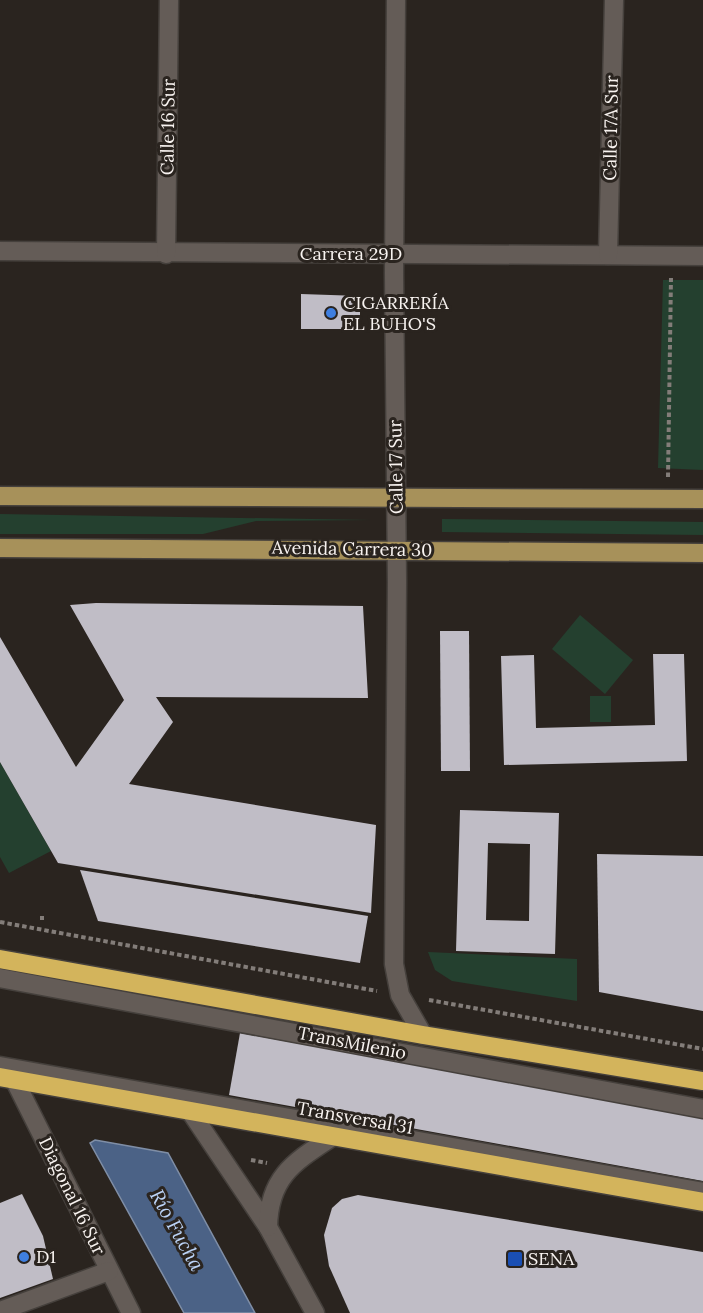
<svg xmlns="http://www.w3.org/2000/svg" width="703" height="1313" font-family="Lora,serif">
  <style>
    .green { fill: #24402f }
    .water { fill: #4b6286; stroke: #7f8ea6; stroke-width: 1.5 }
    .building { fill: #c0bdc6; fill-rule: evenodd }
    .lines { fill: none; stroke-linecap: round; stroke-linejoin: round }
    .minor-casing { stroke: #45403c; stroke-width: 21 }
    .major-casing { stroke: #45403c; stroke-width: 21 }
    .highway-casing { stroke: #45403c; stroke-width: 21 }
    .path { stroke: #837d79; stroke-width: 4; stroke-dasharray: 4.5 3; stroke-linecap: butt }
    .minor { stroke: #645c57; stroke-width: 18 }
    .major { stroke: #a7915a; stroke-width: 18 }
    .highway { stroke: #d3b45c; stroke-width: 18 }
    .shop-dot { fill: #3f7fe0; stroke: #2a241f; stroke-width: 2 }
    .transit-dot { fill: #1a4fb4; stroke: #2a241f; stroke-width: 2 }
    .labels { text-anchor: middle; stroke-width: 6; stroke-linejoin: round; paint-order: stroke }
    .street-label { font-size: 18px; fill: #f8f3f0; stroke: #2a241f }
    .poi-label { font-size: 18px; fill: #f8f3f0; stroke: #2a241f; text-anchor: start }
    .water-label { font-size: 20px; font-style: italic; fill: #bbd3f7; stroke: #2a241f }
  </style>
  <rect width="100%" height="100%" fill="#2a241f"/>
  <g class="green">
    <polygon points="663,280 703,280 703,470 658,468"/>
    <polygon points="0,514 371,520 256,521 203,534 0,534"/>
    <polygon points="442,519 703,522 703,535 442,532"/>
    <polygon points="580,615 633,660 605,694 552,649"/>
    <rect x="590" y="696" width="21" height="26"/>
    <polygon points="0,762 51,851 9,873 0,857"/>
    <polygon points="428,952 577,959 577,1001 452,981 435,970"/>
  </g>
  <polygon class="water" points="95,1140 168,1153 255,1313 184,1313 90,1143"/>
  <g class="building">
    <polygon points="301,294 360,296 360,329 301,329"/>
    <polygon points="96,603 363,606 368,698 156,697 173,722 129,784 376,825 371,913 58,863 0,762 0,637 76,767 124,700 70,605"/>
    <polygon points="440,631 469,631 470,771 441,771"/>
    <polygon points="653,654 684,654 687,761 504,765 501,656 534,655 536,728 655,725"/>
    <path d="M460,810L559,813L555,954L456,951ZM488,843L530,844L529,921L486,920Z"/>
    <polygon points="597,854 703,856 703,1011 599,992"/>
    <polygon points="80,870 368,916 360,963 98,921"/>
    <polygon points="240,1033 703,1117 703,1181 229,1095"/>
    <polygon points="22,1194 43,1236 53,1279 0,1298 0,1203"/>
    <polygon points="358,1195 703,1252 703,1313 350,1313 329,1266 324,1235 332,1208 342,1199"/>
  </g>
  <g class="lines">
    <g class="minor-casing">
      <g id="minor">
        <polyline points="396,0 394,274 397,582 394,964 400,995 423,1035"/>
        <polyline points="0,251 703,256"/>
        <polyline points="166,254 169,0"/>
        <polyline points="608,255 614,0"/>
        <polyline points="0,978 703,1109"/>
        <polyline points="0,1066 703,1192"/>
        <polyline points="14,1079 131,1313"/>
        <polyline points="188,1108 268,1227 315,1313"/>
        <path d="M268,1227C269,1175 296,1161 335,1135"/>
        <polyline points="0,1311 109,1271"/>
      </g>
    </g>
    <g class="major-casing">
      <g id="major">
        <polyline points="0,496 703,499"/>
        <polyline points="0,548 703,553"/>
      </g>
    </g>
    <g class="highway-casing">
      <g id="highway">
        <polyline points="0,959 423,1035 703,1081"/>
        <polyline points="0,1077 703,1202"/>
      </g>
    </g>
    <g class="path">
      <polyline points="668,477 671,278"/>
      <polyline points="42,920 42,916"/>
      <polyline points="0,922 377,991"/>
      <polyline points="429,1000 703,1049"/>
      <polyline points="251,1160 267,1163"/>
    </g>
    <use href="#minor" class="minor"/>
    <use href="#major" class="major"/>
    <use href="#highway" class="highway"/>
  </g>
  <g class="shop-dot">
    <circle cx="331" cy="313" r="6"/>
    <circle cx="24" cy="1257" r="6"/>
  </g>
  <rect class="transit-dot" x="507" y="1251" width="16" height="16" rx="3"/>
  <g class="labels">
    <g class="street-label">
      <text transform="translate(168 127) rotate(-89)" y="6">Calle 16 Sur</text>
      <text transform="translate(611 128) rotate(-89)" y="6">Calle 17A Sur</text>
      <text x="351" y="260">Carrera 29D</text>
      <text transform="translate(396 467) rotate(-91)" y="6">Calle 17 Sur</text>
      <text transform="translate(352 549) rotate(1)" y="6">Avenida Carrera 30</text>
      <text transform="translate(352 1043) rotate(11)" y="6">TransMilenio</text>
      <text transform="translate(355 1118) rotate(10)" y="6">Transversal 31</text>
      <text transform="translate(72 1196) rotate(64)" y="6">Diagonal 16 Sur</text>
    </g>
    <g class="poi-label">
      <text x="343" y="309">CIGARRERÍA<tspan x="343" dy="21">EL BUHO'S</tspan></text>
      <text x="36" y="1263">D1</text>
      <text x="528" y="1265">SENA</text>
    </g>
    <g class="water-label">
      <text transform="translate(177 1230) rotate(61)" y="7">Río Fucha</text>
    </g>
  </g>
</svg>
